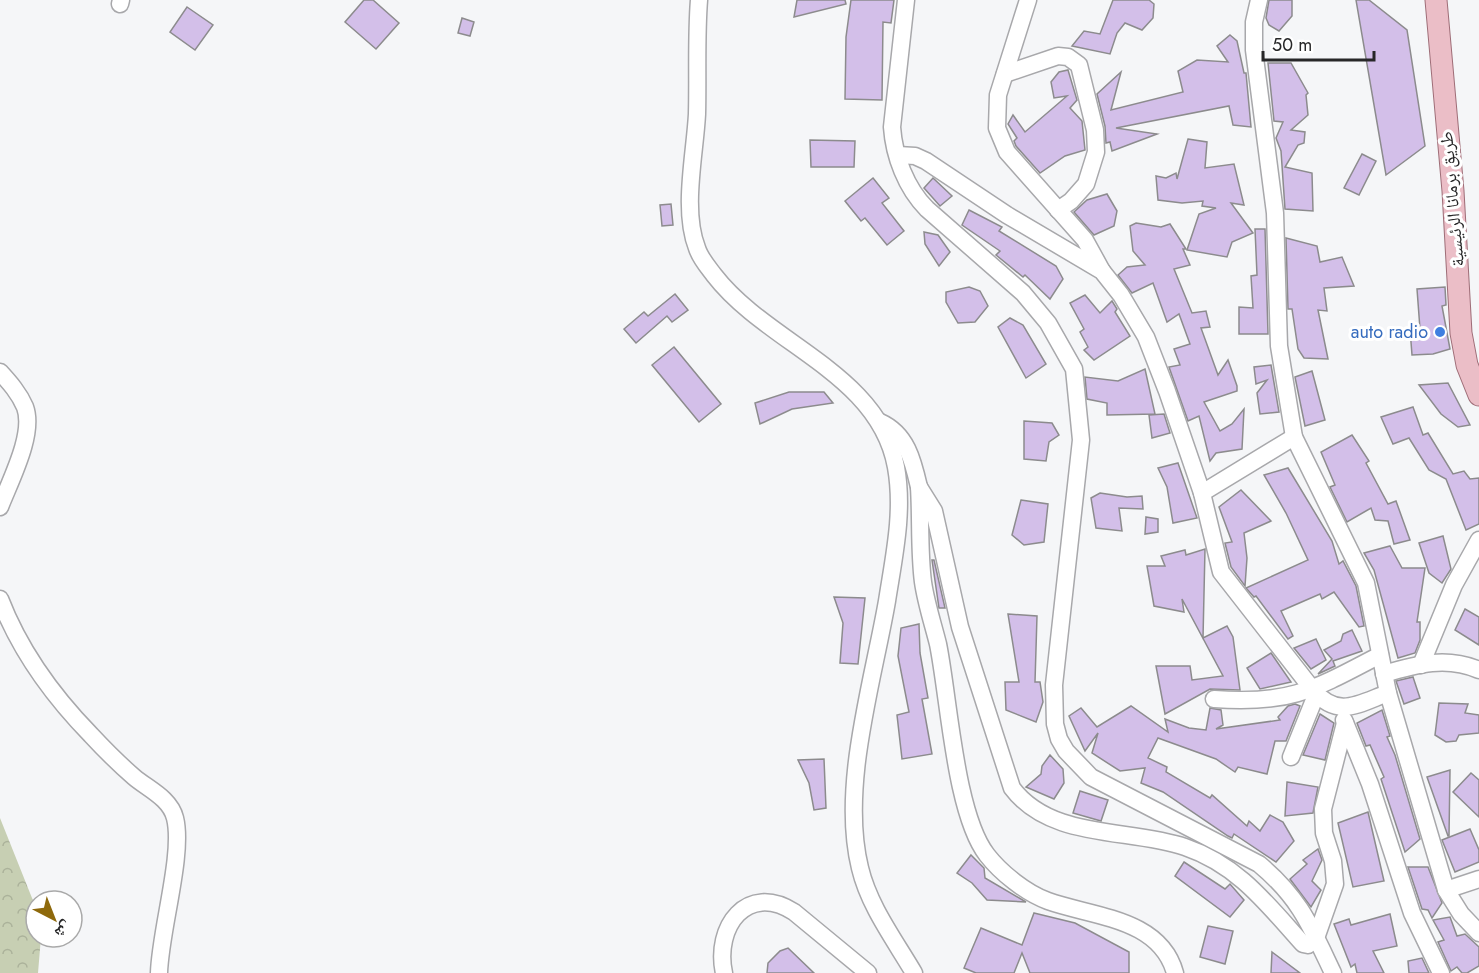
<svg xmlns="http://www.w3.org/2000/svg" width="1479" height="973" font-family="Jost,'Noto Naskh Arabic',sans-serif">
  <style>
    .forest { fill: url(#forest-crowns) }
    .building { fill: #d3bfe9; stroke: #8c8b8d; stroke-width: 1.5 }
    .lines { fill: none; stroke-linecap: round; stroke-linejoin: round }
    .minor-casing { stroke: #a8a8ab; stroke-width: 19 }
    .major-casing { stroke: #9e6d77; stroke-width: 23 }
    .minor { stroke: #fff; stroke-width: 16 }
    .major { stroke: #ebbec7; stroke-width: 21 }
    .shop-dot { fill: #3f7fe0; stroke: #fff; stroke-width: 2 }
    .labels { text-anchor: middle; stroke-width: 6; stroke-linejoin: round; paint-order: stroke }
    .street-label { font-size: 18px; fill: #272728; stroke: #fff }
    .shop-label { font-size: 18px; fill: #366cbe; stroke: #fff; text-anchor: end }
  </style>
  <defs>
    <pattern id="forest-crowns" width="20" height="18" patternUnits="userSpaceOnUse" patternTransform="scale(1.5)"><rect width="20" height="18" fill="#c7cfb3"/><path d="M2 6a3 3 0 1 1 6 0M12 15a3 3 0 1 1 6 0" fill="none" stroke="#abb29a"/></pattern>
  </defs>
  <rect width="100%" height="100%" fill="#f5f6f8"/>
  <polygon class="forest" points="0,818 36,908 36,937 41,937 38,973 0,973"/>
  <g class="building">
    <polygon points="364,0 373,0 399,23 376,49 345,22"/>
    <polygon points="797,0 845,0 846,4 794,17"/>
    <polygon points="851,0 894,0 891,23 883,22 882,100 845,99 846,37"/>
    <polygon points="1113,0 1149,0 1154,4 1153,18 1142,30 1125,23 1117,33 1110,54 1072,46 1084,31 1100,34"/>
    <polygon points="1269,0 1292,0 1292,16 1279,31 1269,25 1266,18"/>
    <polygon points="1356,0 1369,0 1407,30 1425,146 1386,175"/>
    <polygon points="187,7 213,25 195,50 170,32"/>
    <polygon points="462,18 474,22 470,36 458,33"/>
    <polygon points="1230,35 1237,41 1244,73 1246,73 1251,127 1233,125 1229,106 1116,128 1157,134 1112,151 1110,142 1106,143 1105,126 1097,94 1121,72 1111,110 1183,92 1178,71 1197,60 1228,62 1217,46"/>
    <polygon points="1268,63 1291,63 1308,93 1306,95 1308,115 1291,130 1305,132 1304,143 1298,145 1285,167 1312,173 1313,211 1285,209 1281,151 1276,138 1283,122 1274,121"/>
    <polygon points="1068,70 1077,100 1070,108 1082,121 1085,150 1065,156 1040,173 1016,146 1014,141 1017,138 1008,124 1013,115 1025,132 1067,96 1054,98 1051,82 1059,72"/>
    <polygon points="1188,139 1207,142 1205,168 1234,164 1244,205 1231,203 1253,233 1232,242 1227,257 1187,250 1199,214 1216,208 1202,206 1203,201 1182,203 1158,200 1156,176 1166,178 1176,173 1177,179"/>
    <polygon points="810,140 855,141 854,167 811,167"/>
    <polygon points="1362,154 1376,161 1359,195 1344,188"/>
    <polygon points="873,178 889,198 882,203 904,231 887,245 865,218 861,221 845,201"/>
    <polygon points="933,178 952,196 940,206 924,188"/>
    <polygon points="1107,194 1117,211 1114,226 1094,235 1074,212 1087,200"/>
    <polygon points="671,204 673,225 662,226 660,205"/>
    <polygon points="969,210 1002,227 999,231 1056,266 1063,279 1050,299 1025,275 1023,277 996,255 1000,251 962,225"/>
    <polygon points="1136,223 1161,227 1170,224 1186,249 1183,249 1190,265 1174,269 1192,313 1206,311 1210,327 1201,328 1218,375 1228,360 1237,386 1237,391 1204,402 1220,431 1232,424 1244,409 1242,449 1216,453 1210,461 1199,416 1188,421 1169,367 1180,365 1174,349 1190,344 1179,314 1167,322 1153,283 1132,293 1118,275 1127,267 1145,265 1133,251 1130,226"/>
    <polygon points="1255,229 1265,229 1268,334 1239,334 1239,307 1253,308 1251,276 1257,275"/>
    <polygon points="924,232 938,235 950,252 939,266 925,244"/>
    <polygon points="1286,238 1317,246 1320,262 1342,257 1354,286 1324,288 1327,311 1318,310 1328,359 1304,358 1298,349 1292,309 1288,309"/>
    <polygon points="969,287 980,291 988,306 975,322 958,323 946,302 946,292"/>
    <polygon points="1445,287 1446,305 1442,306 1450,349 1433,354 1412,355 1410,329 1420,329 1417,289"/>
    <polygon points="675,294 688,310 672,322 667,316 636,343 624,329 644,312 648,316"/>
    <polygon points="1085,295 1100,313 1112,301 1117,309 1115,312 1130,336 1094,360 1084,350 1088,347 1080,332 1084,329 1070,303"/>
    <polygon points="1010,318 1023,325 1046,364 1026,378 998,327"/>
    <polygon points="674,347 721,404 699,422 652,365"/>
    <polygon points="1271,365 1279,412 1260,414 1257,393 1267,380 1256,384 1254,367"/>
    <polygon points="1145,369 1155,414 1107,415 1107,403 1087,399 1085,377 1118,381"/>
    <polygon points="1312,371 1325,420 1305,426 1295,377"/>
    <polygon points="1448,383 1470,425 1458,427 1441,414 1419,385"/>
    <polygon points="789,392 824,392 833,403 792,409 760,424 755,403"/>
    <polygon points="1413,407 1423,435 1428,433 1453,474 1464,471 1470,479 1479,478 1479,524 1466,530 1446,479 1429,470 1409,438 1393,444 1381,417"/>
    <polygon points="1164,414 1170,433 1152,438 1149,415"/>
    <polygon points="1024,421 1052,423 1059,435 1049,442 1046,461 1024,459"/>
    <polygon points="1352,435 1369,461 1366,463 1388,504 1396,501 1410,540 1394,544 1388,521 1375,520 1371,508 1347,522 1330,487 1335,485 1321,452"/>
    <polygon points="1178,463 1197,518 1173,523 1167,487 1158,468"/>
    <polygon points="1288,468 1332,541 1339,564 1343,561 1356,586 1364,626 1359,627 1334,592 1322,599 1320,594 1281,611 1293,636 1288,639 1256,596 1254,597 1246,588 1308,560 1286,513 1264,475"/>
    <polygon points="1241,490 1271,521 1244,533 1247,558 1245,586 1231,567 1225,543 1232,542 1219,507"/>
    <polygon points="1100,493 1127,497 1142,496 1143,509 1119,508 1122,531 1096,528 1091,498"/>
    <polygon points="1021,500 1048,504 1044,542 1024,545 1012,535"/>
    <polygon points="1146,517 1158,519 1158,532 1145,534"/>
    <polygon points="1443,536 1451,569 1442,583 1429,573 1419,543"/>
    <polygon points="1390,546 1402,568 1425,568 1417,622 1420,622 1420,640 1415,653 1398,658 1374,570 1364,553"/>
    <polygon points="1205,549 1203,638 1227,626 1233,637 1240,690 1210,689 1165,714 1156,666 1190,666 1192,680 1223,676 1182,599 1184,612 1154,606 1147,566 1165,566 1161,556 1185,550 1186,555"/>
    <polygon points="932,560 934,560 945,608 939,608"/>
    <polygon points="834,597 865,598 858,664 840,663 843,623"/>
    <polygon points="1465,609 1479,617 1479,645 1455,630"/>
    <polygon points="1008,614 1037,616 1035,682 1040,682 1043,702 1036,722 1006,710 1005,682 1019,682"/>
    <polygon points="919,624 920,653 928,698 922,699 932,754 902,759 897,715 909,712 898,656 901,628"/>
    <polygon points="1352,630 1362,651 1333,661 1335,666 1318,674 1332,659 1324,650 1341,641 1343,634"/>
    <polygon points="1316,639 1326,660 1311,669 1294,648"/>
    <polygon points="1271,653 1291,682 1260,689 1247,668"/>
    <polygon points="1413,677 1420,698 1404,704 1396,681"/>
    <polygon points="1439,703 1468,704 1465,713 1479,715 1479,733 1459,735 1456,741 1446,742 1435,735"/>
    <polygon points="1295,704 1300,706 1286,741 1275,741 1267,774 1238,767 1235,772 1216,759 1158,738 1148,758 1167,767 1166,772 1210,798 1212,795 1247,826 1249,821 1260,831 1270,815 1283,822 1294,841 1276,862 1234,834 1232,838 1228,836 1163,792 1141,783 1145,768 1120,771 1092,753 1098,733 1085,751 1069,716 1081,708 1097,727 1131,706 1168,732 1165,719 1189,728 1206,730 1210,708 1221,710 1223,725 1216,729 1280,720 1278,717 1288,706"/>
    <polygon points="1382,710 1390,736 1387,737 1395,755 1420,839 1405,852 1381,779 1384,777 1370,745 1366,746 1357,723"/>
    <polygon points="1320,714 1334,723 1325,760 1303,755"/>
    <polygon points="1050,755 1063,769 1064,783 1054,799 1026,787 1041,774 1042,766"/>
    <polygon points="824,759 826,808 814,810 809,783 798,760"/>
    <polygon points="1450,770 1449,836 1448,836 1427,777"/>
    <polygon points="1471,773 1479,780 1479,817 1453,792"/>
    <polygon points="1287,782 1318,787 1313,813 1285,816"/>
    <polygon points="1080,791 1108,800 1101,821 1073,813"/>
    <polygon points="1368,812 1384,881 1353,887 1338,823"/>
    <polygon points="1470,829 1479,850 1479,862 1455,872 1442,840"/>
    <polygon points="1318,849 1322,860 1312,881 1321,890 1311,907 1290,879 1307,864 1303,860"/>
    <polygon points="971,855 984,868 985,878 1026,902 987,900 972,883 957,873"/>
    <polygon points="1184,862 1225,889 1230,884 1244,900 1230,917 1175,876"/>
    <polygon points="1408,867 1428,867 1442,903 1432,918 1428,910 1422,909"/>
    <polygon points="1034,913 1075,923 1129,952 1129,973 1030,973 1022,953 1014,973 976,973 964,968 981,928 1022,945"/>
    <polygon points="1390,914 1397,946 1373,951 1384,973 1357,973 1355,964 1351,967 1334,924 1349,919 1351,925"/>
    <polygon points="1450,917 1457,936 1465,934 1479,947 1479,966 1467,973 1462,973 1457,967 1451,971 1438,942 1444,940 1433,920"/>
    <polygon points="1208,926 1233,931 1225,964 1200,957"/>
    <polygon points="788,948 814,973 767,973 768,963 780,951"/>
    <polygon points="1272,952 1300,973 1271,973"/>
    <polygon points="1422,958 1429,973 1409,973 1408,961"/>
  </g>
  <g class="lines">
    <g class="minor-casing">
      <g id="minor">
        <path d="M699,0C696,38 698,76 697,114C695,154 682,210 697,248C700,258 708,267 714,275C768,345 879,373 896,467C904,512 894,556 887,601C873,682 840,787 860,868C869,906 894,939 914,973"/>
        <path d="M906,0L892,127C894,156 906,188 927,209L1023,293L1048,323L1074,369L1081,440L1054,685L1055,724L1059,739L1066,751L1091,777L1259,864C1300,898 1311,927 1333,973"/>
        <polyline points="1028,0 998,95 997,128 1007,152 1085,240 1102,271"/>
        <polyline points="1259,0 1254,22 1254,50 1275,213 1279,346 1294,437 1366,583 1388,693 1446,890 1461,914 1479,933"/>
        <polyline points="120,4 121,0"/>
        <polyline points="1005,74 1058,56 1068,57 1079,65 1095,130 1096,152 1086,184 1071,201 1058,210"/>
        <path d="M898,155L915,156L926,161L1007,215L1102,271L1121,295L1146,337L1167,391L1202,493L1221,572L1313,690C1338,719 1358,704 1388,693"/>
        <path d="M0,372C10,383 19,393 25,407C35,434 10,481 0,507"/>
        <path d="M880,422C907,434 913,461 919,487C921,519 919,551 923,582C926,603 933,624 938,644C949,698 955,814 987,855C1001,873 1026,893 1048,901C1093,917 1160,918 1175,973"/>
        <path d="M919,487L934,511L960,627L1012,788C1051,840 1129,828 1185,847C1238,865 1267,904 1303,944L1308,945L1316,938L1335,884L1333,861L1324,833L1323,809L1345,723"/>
        <polyline points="1202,493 1294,437"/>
        <path d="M0,599C20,651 52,695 91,735C104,749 119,764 134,777C148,789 170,798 175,818C184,854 160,931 159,973"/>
        <polyline points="1421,665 1454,585 1479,540"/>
        <path d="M1384,674C1417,664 1447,656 1479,670"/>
        <path d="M1214,699C1290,705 1315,689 1380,655"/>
        <polyline points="1344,720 1370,784 1412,913 1441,973"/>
        <polyline points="1291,757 1316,695"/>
        <polyline points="1446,890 1479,879"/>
        <path d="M724,973C714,927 747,882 794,912L868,973"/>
      </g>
    </g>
    <g class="major-casing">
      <polyline id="major" points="1436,0 1453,191 1461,333 1467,365 1479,395"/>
    </g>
    <use href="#minor" class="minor"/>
    <use href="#major" class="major"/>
  </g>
  <circle class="shop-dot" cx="1440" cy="332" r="6"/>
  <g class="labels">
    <g class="street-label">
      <text transform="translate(1452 199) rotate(-95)" y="6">طريق برمانا الرئيسية</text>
    </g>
    <g class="shop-label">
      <text x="1428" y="338">auto radio</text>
    </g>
  </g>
  <g transform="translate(54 919) rotate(138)"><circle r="28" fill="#ffffff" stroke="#a9a9a9" stroke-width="1.5"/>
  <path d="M0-4.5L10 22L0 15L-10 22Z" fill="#8e690c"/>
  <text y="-9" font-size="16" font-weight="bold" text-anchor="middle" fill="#272728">ش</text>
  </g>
  <path d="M1263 51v9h111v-9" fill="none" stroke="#272728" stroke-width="3"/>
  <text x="1272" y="51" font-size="18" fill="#272728" stroke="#ffffff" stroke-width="4.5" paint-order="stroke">50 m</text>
</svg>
